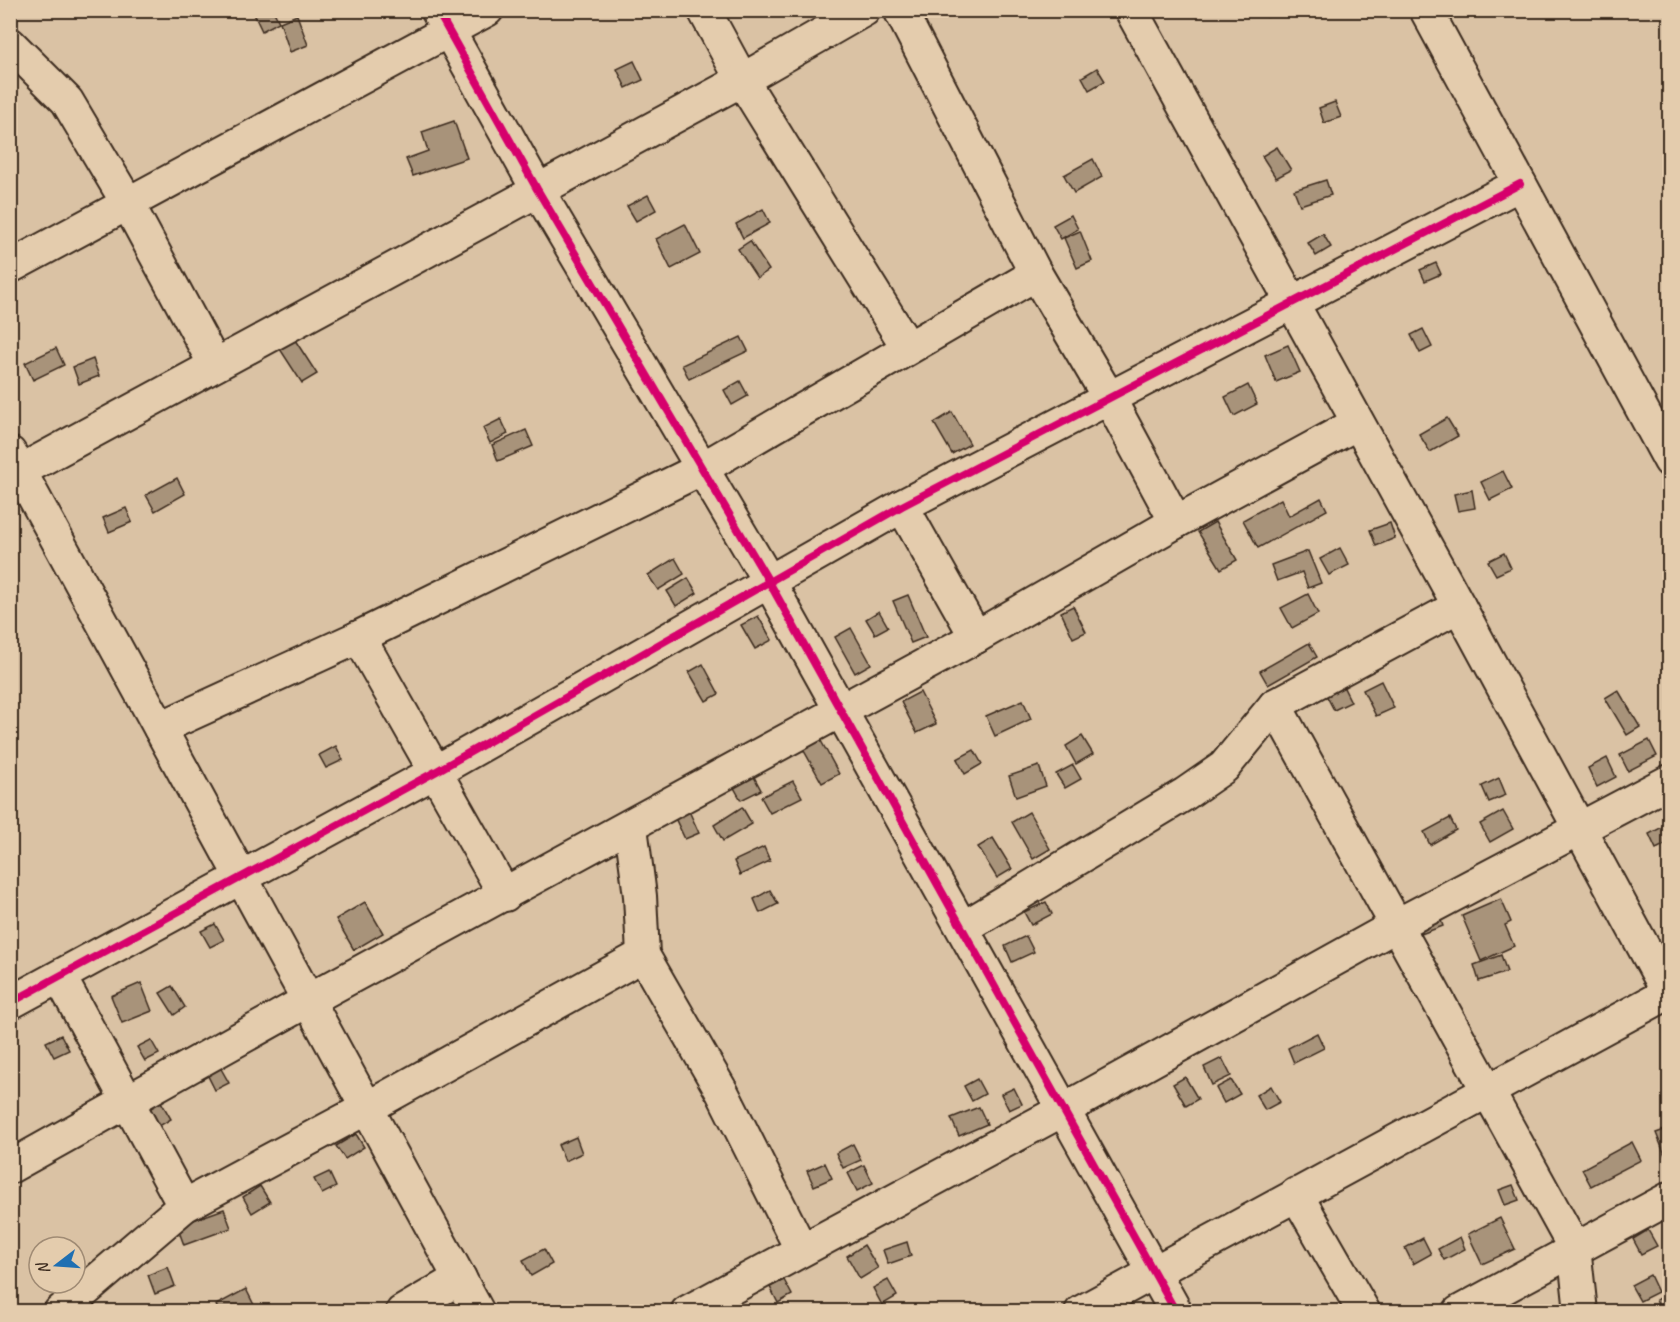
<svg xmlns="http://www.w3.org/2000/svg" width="1680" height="1322" font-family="Caveat,sans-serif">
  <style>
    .building { fill: #a8937a; stroke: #3b2a1e; stroke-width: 1.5 }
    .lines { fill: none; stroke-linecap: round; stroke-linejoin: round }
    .minor-casing { stroke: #3b2a1e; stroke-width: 36 }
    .minor { stroke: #e4ccad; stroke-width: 32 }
    .cycleway-casing { stroke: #e4ccad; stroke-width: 11 }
    .cycleway { stroke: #d6006c; stroke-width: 8 }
  </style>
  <rect width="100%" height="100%" fill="#dac2a4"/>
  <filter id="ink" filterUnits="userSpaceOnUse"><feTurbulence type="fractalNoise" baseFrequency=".0167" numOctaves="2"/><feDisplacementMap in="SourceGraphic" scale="12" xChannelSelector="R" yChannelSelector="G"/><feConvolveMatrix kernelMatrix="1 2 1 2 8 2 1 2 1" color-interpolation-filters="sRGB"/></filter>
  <g filter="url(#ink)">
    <g class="building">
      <polygon points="256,10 273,10 279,22 262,31 253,12"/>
      <polygon points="968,10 984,10 971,17"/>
      <polygon points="1264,10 1282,10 1267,17"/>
      <polygon points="297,15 308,45 290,52 280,22"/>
      <polygon points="634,61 643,80 626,88 617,69"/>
      <polygon points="1097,68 1105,81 1089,90 1082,77"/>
      <polygon points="1335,102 1341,117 1324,123 1319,108"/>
      <polygon points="454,121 467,158 413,176 406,159 428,151 422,132"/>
      <polygon points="1277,147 1291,170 1276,178 1262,156"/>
      <polygon points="1093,159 1102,177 1074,193 1064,175"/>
      <polygon points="1326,180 1331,195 1300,205 1294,190"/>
      <polygon points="648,195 656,210 636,221 627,206"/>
      <polygon points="763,209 770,223 743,238 736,224"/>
      <polygon points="1071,215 1078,229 1061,239 1053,225"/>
      <polygon points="685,224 700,254 671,269 656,239"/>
      <polygon points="1080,231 1092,261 1077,268 1064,238"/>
      <polygon points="1323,234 1331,247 1316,256 1308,243"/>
      <polygon points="750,241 769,270 757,278 738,249"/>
      <polygon points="1436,263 1441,274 1425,281 1420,270"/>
      <polygon points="1423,329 1432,347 1420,353 1411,335"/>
      <polygon points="741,337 748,351 689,379 682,365"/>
      <polygon points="295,340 317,374 302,383 280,349"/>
      <polygon points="1288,345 1300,372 1276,382 1265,355"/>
      <polygon points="56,348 64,365 33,380 25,363"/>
      <polygon points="93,359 99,376 79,384 73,367"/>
      <polygon points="740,381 748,396 732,405 724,390"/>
      <polygon points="1248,385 1257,404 1234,416 1225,397"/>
      <polygon points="952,412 970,444 952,454 934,423"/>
      <polygon points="1447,418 1458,436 1430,452 1419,434"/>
      <polygon points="501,419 508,434 490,443 483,428"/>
      <polygon points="526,430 533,446 498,461 492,445"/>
      <polygon points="1503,471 1512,489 1490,500 1481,482"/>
      <polygon points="177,478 185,494 155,511 146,495"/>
      <polygon points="1472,490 1475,508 1458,511 1454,494"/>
      <polygon points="1321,498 1327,510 1258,548 1243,520 1281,499 1289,516"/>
      <polygon points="126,508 132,522 109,532 103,518"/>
      <polygon points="1215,522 1237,560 1221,569 1198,532"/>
      <polygon points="1390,523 1395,538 1376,546 1370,530"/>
      <polygon points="1340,548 1349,565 1329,575 1320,559"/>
      <polygon points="1308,551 1321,583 1308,588 1302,572 1277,581 1271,565"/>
      <polygon points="1504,553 1511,568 1496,575 1488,561"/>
      <polygon points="675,558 684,574 658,590 648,575"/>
      <polygon points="688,578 697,593 676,606 667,591"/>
      <polygon points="1308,594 1318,614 1292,628 1281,608"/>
      <polygon points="908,595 926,637 911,643 893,601"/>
      <polygon points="1073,606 1086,632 1073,638 1061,612"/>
      <polygon points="879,611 888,627 875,634 866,619"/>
      <polygon points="758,616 772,640 755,649 741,625"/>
      <polygon points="851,628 871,664 855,673 835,637"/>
      <polygon points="1309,643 1317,657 1268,685 1260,671"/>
      <polygon points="703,664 719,694 706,701 689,672"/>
      <polygon points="1340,680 1351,702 1334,710 1323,689"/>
      <polygon points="1381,681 1394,708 1376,716 1363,690"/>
      <polygon points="1618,690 1640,727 1627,735 1605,698"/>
      <polygon points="920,692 936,724 917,733 901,702"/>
      <polygon points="1023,700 1031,719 995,736 986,716"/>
      <polygon points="1082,736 1093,754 1076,764 1066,746"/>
      <polygon points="820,739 839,774 822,783 803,749"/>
      <polygon points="1649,740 1657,756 1628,771 1620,755"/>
      <polygon points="336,746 343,760 326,768 319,755"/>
      <polygon points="974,750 982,764 965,774 957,759"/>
      <polygon points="1607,758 1616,777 1597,787 1588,768"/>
      <polygon points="1073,765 1081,779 1065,788 1056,774"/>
      <polygon points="1039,766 1046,786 1016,797 1009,776"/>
      <polygon points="752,773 761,790 741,800 732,784"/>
      <polygon points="1499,778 1506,795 1489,802 1482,786"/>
      <polygon points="793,781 802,797 770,813 761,797"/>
      <polygon points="742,807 752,824 723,841 714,825"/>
      <polygon points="689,811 699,833 685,839 675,818"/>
      <polygon points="1503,811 1513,829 1490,842 1480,824"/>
      <polygon points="1029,812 1050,849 1033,859 1012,822"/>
      <polygon points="1450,818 1456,830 1430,845 1424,832"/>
      <polygon points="1666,825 1670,842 1656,849 1649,834"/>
      <polygon points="993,838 1012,869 997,878 978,847"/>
      <polygon points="764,847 770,861 740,875 734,861"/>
      <polygon points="770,890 778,904 760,913 754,899"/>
      <polygon points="1501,899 1511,922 1505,925 1514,946 1481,961 1462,916"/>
      <polygon points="365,902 383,933 354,950 336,919"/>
      <polygon points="1046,902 1052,914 1031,925 1024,912"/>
      <polygon points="1439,915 1443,926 1421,934 1417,923"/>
      <polygon points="215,924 224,940 210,947 201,931"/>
      <polygon points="1026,936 1034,952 1012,962 1005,946"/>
      <polygon points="1501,955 1507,972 1479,981 1474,965"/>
      <polygon points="141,983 152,1011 122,1023 111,996"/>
      <polygon points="172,986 185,1007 174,1015 160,993"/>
      <polygon points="1317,1033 1324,1048 1294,1063 1288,1048"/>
      <polygon points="61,1035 69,1050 54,1057 46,1042"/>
      <polygon points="151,1040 159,1054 145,1061 137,1047"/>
      <polygon points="1222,1058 1231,1076 1212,1085 1204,1067"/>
      <polygon points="220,1067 229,1083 215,1090 207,1074"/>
      <polygon points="1185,1077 1198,1099 1186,1106 1173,1084"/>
      <polygon points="977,1079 985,1094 972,1101 964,1086"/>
      <polygon points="1231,1080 1240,1094 1224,1103 1216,1088"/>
      <polygon points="1271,1086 1280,1102 1265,1110 1256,1095"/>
      <polygon points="1014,1088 1022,1104 1009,1110 1001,1094"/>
      <polygon points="160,1100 171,1119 156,1128 145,1108"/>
      <polygon points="979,1107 987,1124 959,1136 951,1118"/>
      <polygon points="1670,1128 1670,1165 1669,1165 1656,1133"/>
      <polygon points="356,1134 364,1147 345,1159 336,1146"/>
      <polygon points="576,1137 582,1153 565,1161 558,1145"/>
      <polygon points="1632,1142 1641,1160 1591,1186 1582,1169"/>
      <polygon points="853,1144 861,1160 843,1168 836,1153"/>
      <polygon points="825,1163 832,1178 814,1186 807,1171"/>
      <polygon points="864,1165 873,1183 857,1191 848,1173"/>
      <polygon points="329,1172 336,1187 322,1194 314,1179"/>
      <polygon points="1513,1185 1519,1200 1505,1205 1499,1190"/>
      <polygon points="260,1186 270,1202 252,1213 243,1197"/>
      <polygon points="224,1209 231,1228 184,1245 177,1226"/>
      <polygon points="1500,1218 1515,1249 1482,1264 1468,1234"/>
      <polygon points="1648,1230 1657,1246 1641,1254 1633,1239"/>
      <polygon points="1460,1237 1465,1249 1444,1260 1438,1249"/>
      <polygon points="1423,1238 1431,1254 1413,1264 1405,1248"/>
      <polygon points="907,1242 911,1256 888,1264 883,1250"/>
      <polygon points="864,1245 878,1268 860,1279 847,1256"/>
      <polygon points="544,1249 552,1264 531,1276 523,1260"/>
      <polygon points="168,1267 175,1286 155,1294 148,1275"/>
      <polygon points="1650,1275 1658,1292 1640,1301 1631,1285"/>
      <polygon points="784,1280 792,1295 778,1303 770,1287"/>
      <polygon points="888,1280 897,1296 882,1305 873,1288"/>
      <polygon points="246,1289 254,1305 242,1312 219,1312 216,1305"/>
      <polygon points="1670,1294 1670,1312 1661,1312 1656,1300"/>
    </g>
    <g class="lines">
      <g class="minor-casing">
        <g id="minor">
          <polyline points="437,10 537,189 768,580 1176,1312"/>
          <polyline points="704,10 742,80 908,348"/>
          <polyline points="900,10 1036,274 1109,398 1176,522"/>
          <polyline points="1131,10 1459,606 1670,996"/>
          <polyline points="1426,10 1670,461"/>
          <polyline points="10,44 67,101 127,202 215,365"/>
          <polyline points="10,267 487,10"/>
          <polyline points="10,453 478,1312"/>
          <polyline points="20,471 742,80 864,10"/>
          <polyline points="902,506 976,637"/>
          <polyline points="359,637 505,895"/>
          <polyline points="1275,705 1574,1247 1581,1312"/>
          <polyline points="160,728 359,637 701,469 1036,274"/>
          <polyline points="631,827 640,896 643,955 722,1092 801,1249"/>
          <polyline points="963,928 1185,794 1224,767 1275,705 1459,606"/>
          <polyline points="60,977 184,1206"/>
          <polyline points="10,1003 435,772 902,506 1520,184"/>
          <polyline points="10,1167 307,1001 976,637 1176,522 1356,424"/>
          <polyline points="1296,1194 1364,1312"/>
          <polyline points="60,1312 184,1206 367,1108 643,955"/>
          <polyline points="402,1312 460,1278"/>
          <polyline points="687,1312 1063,1110 1397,925 1670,781"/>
          <polyline points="1081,1312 1670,992"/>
          <polyline points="1459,1312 1670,1198"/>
        </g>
      </g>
      <use href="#minor" class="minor"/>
      <g class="cycleway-casing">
        <g id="cycleway">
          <polyline points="437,10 537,189 768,580 1176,1312"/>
          <polyline points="10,1003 435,772 902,506 1520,184"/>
        </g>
      </g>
      <use href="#cycleway" class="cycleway"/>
    </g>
  </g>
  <rect width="1680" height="1322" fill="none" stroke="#e4ccad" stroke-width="36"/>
  <rect x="18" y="18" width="1644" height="1286" fill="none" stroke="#3b2a1e" stroke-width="2" filter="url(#ink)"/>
  <g transform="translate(57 1265) rotate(253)"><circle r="28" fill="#e4ccad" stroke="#a08b74" stroke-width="1.5"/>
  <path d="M0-4.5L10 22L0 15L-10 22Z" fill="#1f6fb2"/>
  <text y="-9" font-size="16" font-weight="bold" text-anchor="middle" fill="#3b2a1e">N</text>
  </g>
</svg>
